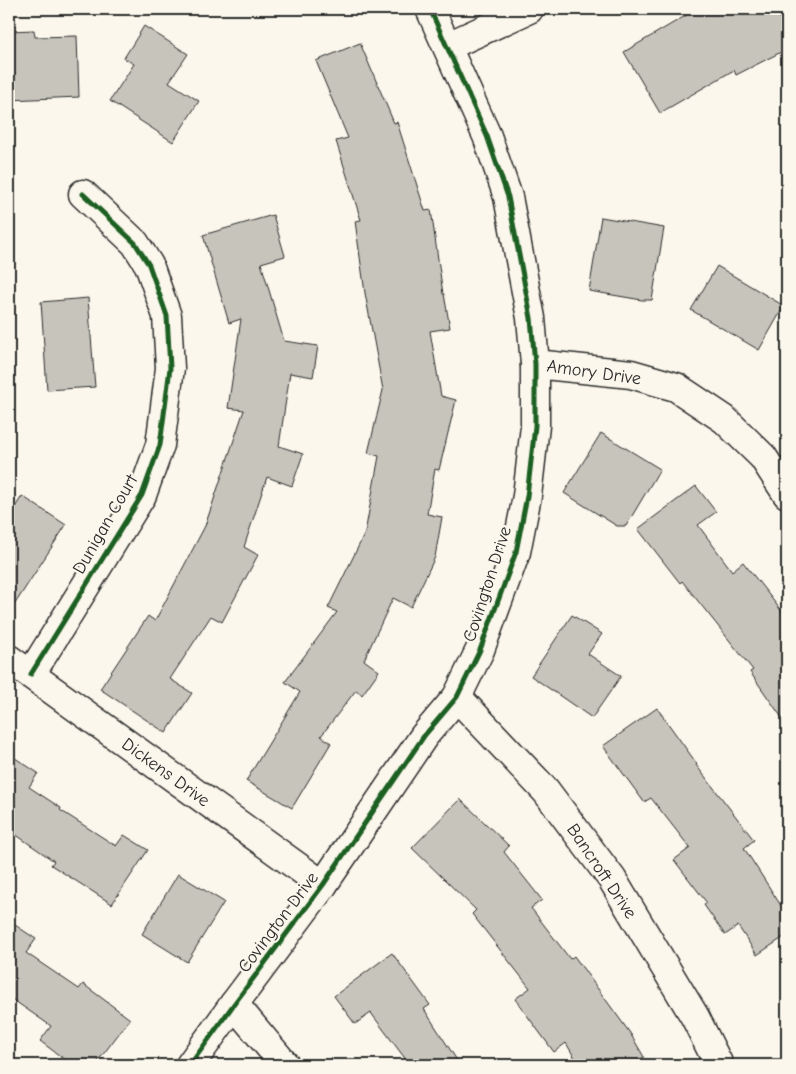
<svg xmlns="http://www.w3.org/2000/svg" width="796" height="1074" font-family="'Comic Neue',sans-serif">
  <style>
    .building { fill: #c7c4bc; stroke: #2b2b2b }
    .lines { fill: none; stroke-linecap: round; stroke-linejoin: round }
    .minor-casing { stroke: #2b2b2b; stroke-width: 31 }
    .minor { stroke: #fbf7ec; stroke-width: 28 }
    .cycleway-casing { stroke: #fbf7ec; stroke-width: 8 }
    .cycleway { stroke: #1b5e20; stroke-width: 5 }
    .labels { text-anchor: middle; stroke-width: 4.5; stroke-linejoin: round; paint-order: stroke }
    .street-label { font-size: 18px; fill: #2b2b2b; stroke: #fbf7ec }
  </style>
  <rect width="100%" height="100%" fill="#fbf7ec"/>
  <filter id="ink" filterUnits="userSpaceOnUse"><feTurbulence type="fractalNoise" baseFrequency=".02" numOctaves="2"/><feDisplacementMap in="SourceGraphic" scale="10" xChannelSelector="R" yChannelSelector="G"/><feConvolveMatrix kernelMatrix="1 2 1 2 8 2 1 2 1" color-interpolation-filters="sRGB"/></filter>
  <g filter="url(#ink)">
    <g class="building">
      <polygon points="697,9 775,9 787,33 787,49 736,75 734,70 660,113 624,52"/>
      <polygon points="144,26 188,54 169,82 199,101 173,142 110,101 134,64 124,58"/>
      <polygon points="34,30 35,37 77,36 79,97 9,100 9,31"/>
      <polygon points="360,43 394,123 397,122 425,211 431,210 443,294 444,294 450,328 430,331 441,396 456,400 439,470 435,469 427,514 442,517 435,557 411,607 393,598 364,660 379,671 362,695 356,690 321,736 331,743 292,808 246,781 300,692 285,682 337,612 328,608 365,533 379,456 368,453 383,390 365,293 355,221 361,220 336,141 348,138 316,61"/>
      <polygon points="273,215 285,256 261,263 284,341 318,346 313,377 290,373 279,446 303,454 292,486 267,477 244,547 258,555 222,622 211,616 170,679 192,693 166,733 100,689 148,616 155,621 205,526 244,410 228,408 241,319 229,323 203,235"/>
      <polygon points="601,217 664,228 652,300 642,300 589,291"/>
      <polygon points="717,266 784,306 759,350 691,310"/>
      <polygon points="88,298 95,387 47,390 41,302"/>
      <polygon points="601,433 660,469 626,526 617,526 564,493"/>
      <polygon points="696,486 716,512 698,525 732,571 743,562 787,618 787,725 750,672 753,670 682,581 680,583 638,529"/>
      <polygon points="22,496 66,525 9,613 9,517"/>
      <polygon points="572,615 602,634 588,654 621,676 592,718 531,676"/>
      <polygon points="657,708 697,764 696,765 754,840 744,848 787,915 787,935 757,955 738,926 725,935 704,905 707,903 674,860 690,848 651,798 644,802 603,746"/>
      <polygon points="9,754 38,773 29,787 61,808 60,810 116,846 124,835 148,850 112,904 51,865 54,861 9,830"/>
      <polygon points="460,799 509,846 504,852 542,900 531,908 570,959 574,956 630,1033 644,1057 629,1065 579,1065 566,1043 554,1052 515,999 530,988 472,914 476,910 412,848"/>
      <polygon points="178,874 224,902 187,962 142,934"/>
      <polygon points="9,921 36,939 26,953 79,989 83,984 130,1019 95,1065 72,1065 40,1041 51,1026 9,997"/>
      <polygon points="392,953 430,1005 424,1009 460,1065 410,1065 371,1013 355,1024 334,996"/>
    </g>
    <g class="lines">
      <g class="minor-casing">
        <g id="minor">
          <polyline points="448,46 529,9"/>
          <polyline points="535,364 631,374 676,387 724,419 763,457 787,494"/>
          <polyline points="9,659 323,885"/>
          <polyline points="31,674 142,495 160,445 170,368 167,316 149,265 135,243 83,194"/>
          <polyline points="457,697 546,791 612,879 695,1017 719,1065"/>
          <polyline points="234,1004 285,1065"/>
          <polyline points="190,1065 234,1004 323,885 424,736 457,697 480,650 516,552 527,496 535,426 535,364 531,318 508,197 487,136 430,9"/>
        </g>
      </g>
      <use href="#minor" class="minor"/>
      <g class="cycleway-casing">
        <g id="cycleway">
          <polyline points="31,674 142,495 160,445 170,368 167,316 149,265 135,243 83,194"/>
          <polyline points="190,1065 234,1004 323,885 424,736 457,697 480,650 516,552 527,496 535,426 535,364 531,318 508,197 487,136 430,9"/>
        </g>
      </g>
      <use href="#cycleway" class="cycleway"/>
    </g>
  </g>
  <g class="labels">
    <g class="street-label">
      <text transform="translate(594 372) rotate(8)" y="6">Amory Drive</text>
      <text transform="translate(105 524) rotate(-60)" y="6">Dunigan Court</text>
      <text transform="translate(487 584) rotate(-72)" y="6">Covington Drive</text>
      <text transform="translate(166 772) rotate(36)" y="6">Dickens Drive</text>
      <text transform="translate(602 871) rotate(56)" y="6">Bancroft Drive</text>
      <text transform="translate(278 922) rotate(-53)" y="6">Covington Drive</text>
    </g>
  </g>
  <rect width="796" height="1074" fill="none" stroke="#fbf7ec" stroke-width="30"/>
  <rect x="15" y="15" width="766" height="1044" fill="none" stroke="#2b2b2b" stroke-width="2" filter="url(#ink)"/>
</svg>
